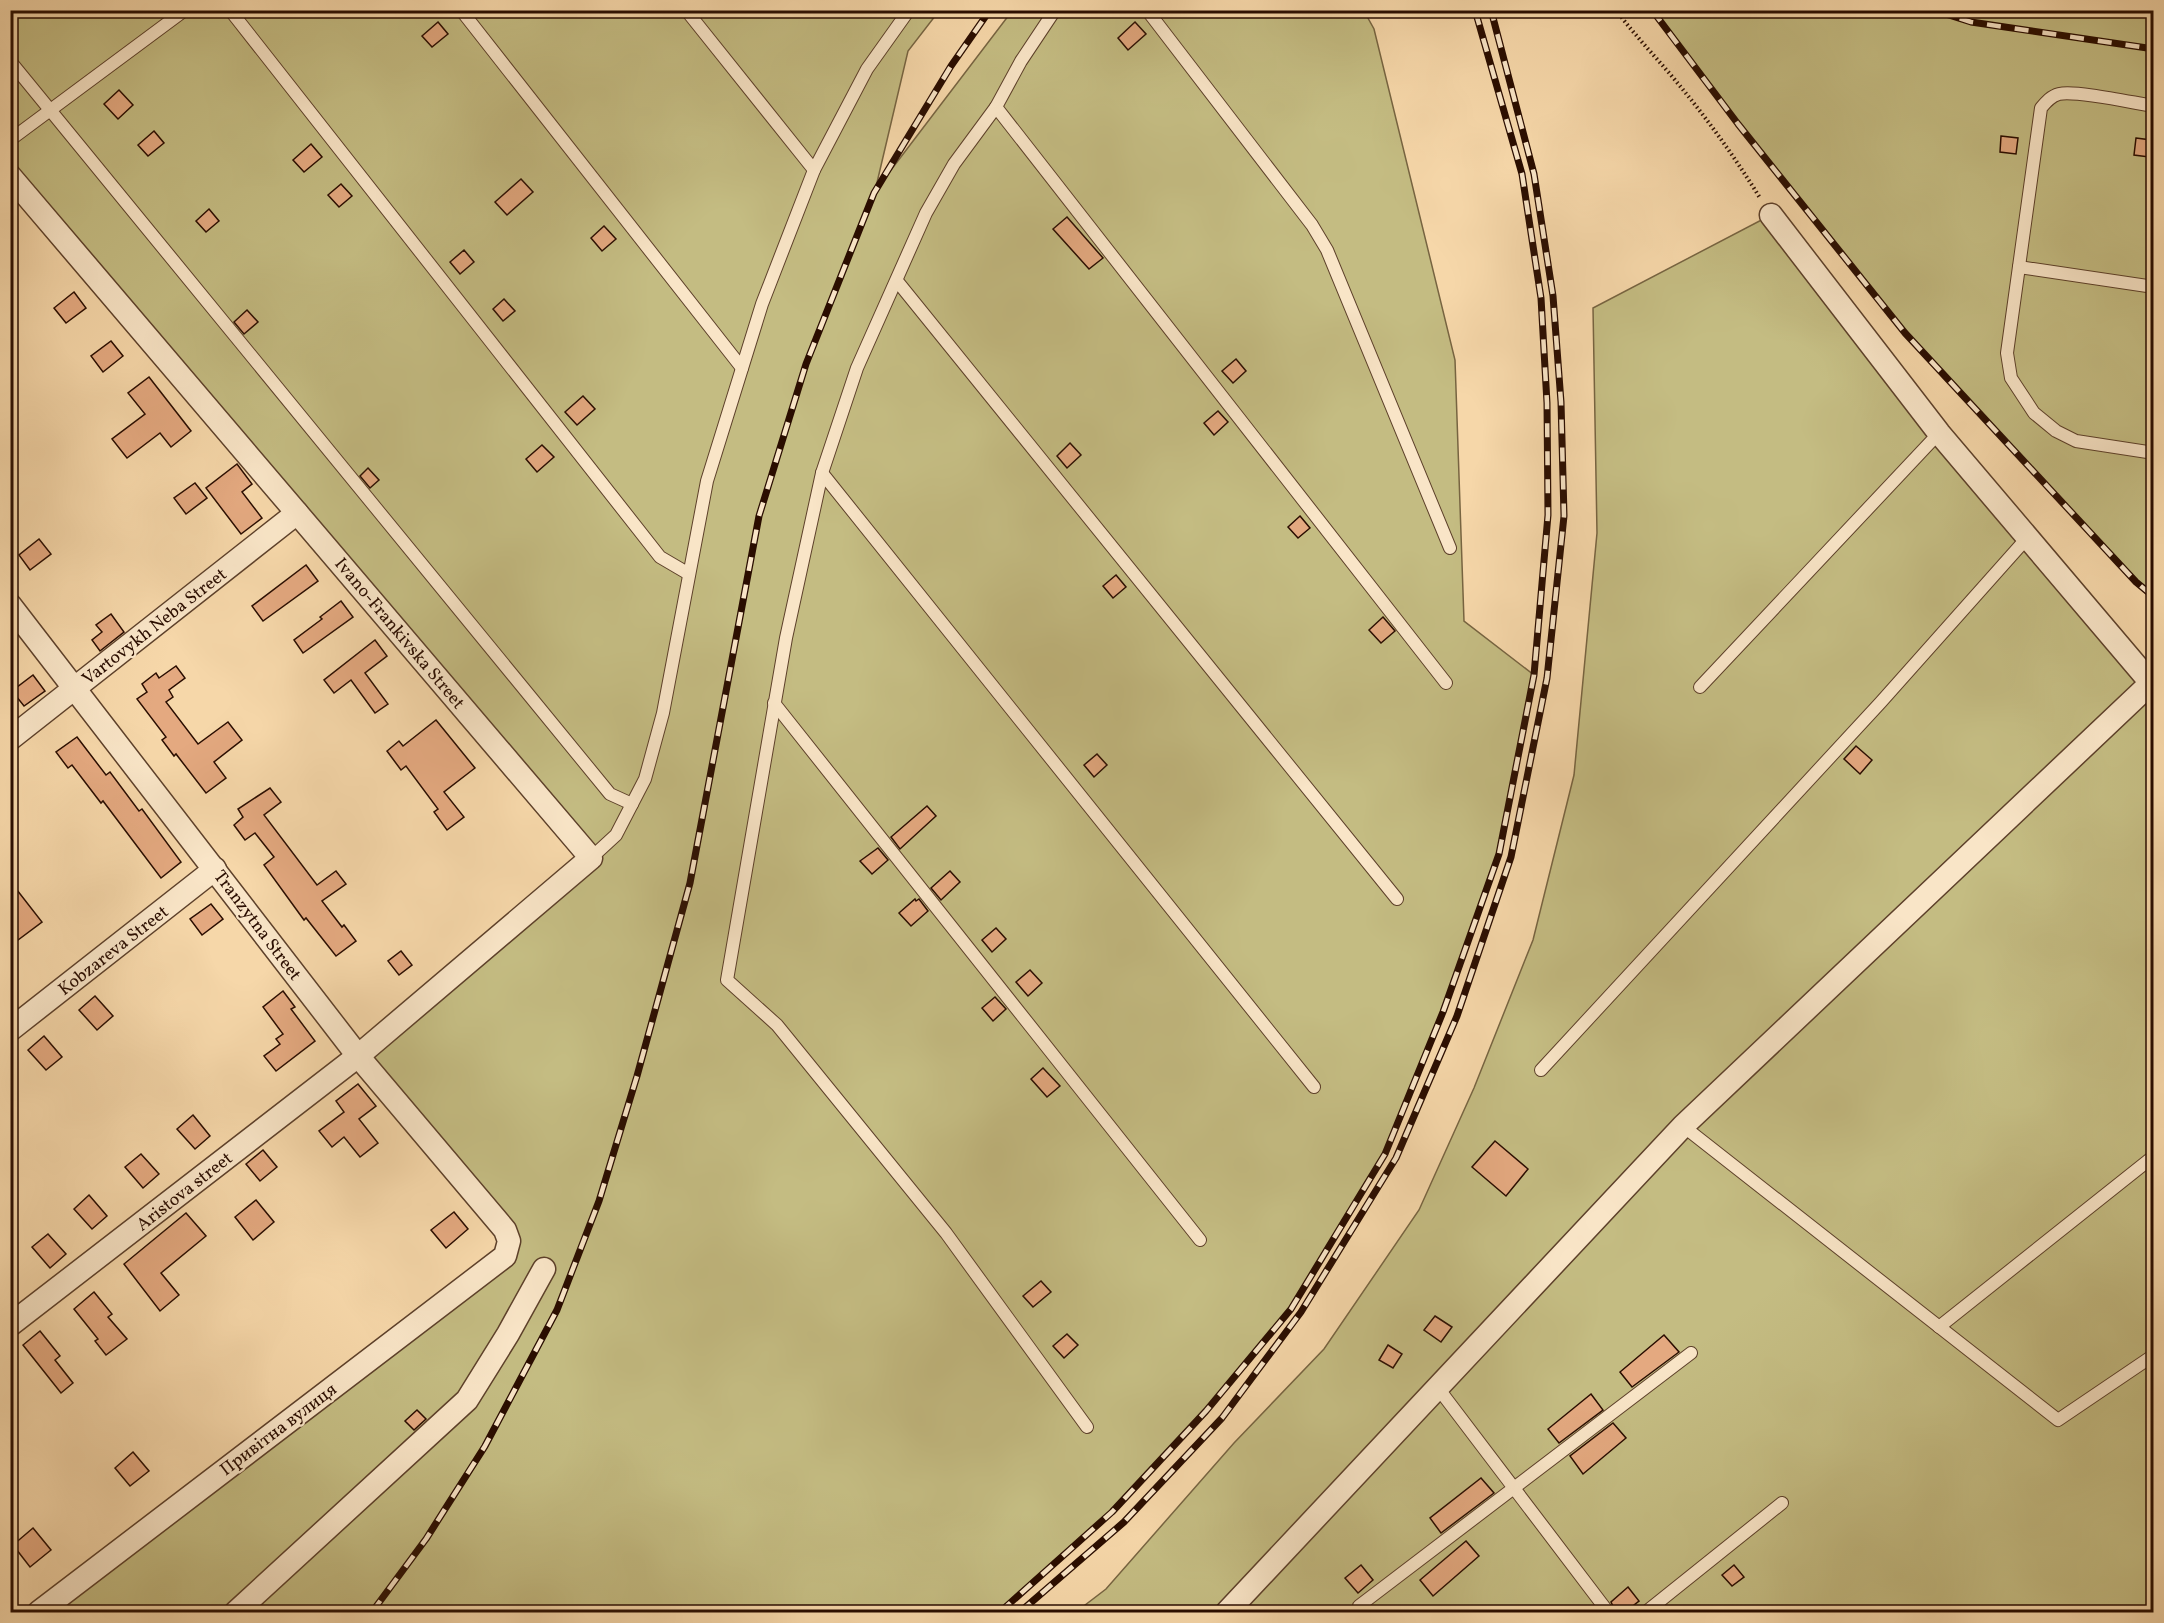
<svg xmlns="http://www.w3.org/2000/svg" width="2164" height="1623" font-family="Vollkorn,serif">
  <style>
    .green { fill: #c4bc82; stroke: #776441; stroke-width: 1.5 }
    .building { fill: #e4a980; stroke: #2a0d00; stroke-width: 1.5 }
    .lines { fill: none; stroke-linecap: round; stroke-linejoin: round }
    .lane-casing { stroke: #5d402a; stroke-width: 14 }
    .street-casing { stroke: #5d402a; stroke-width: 25 }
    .path { stroke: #2a0d00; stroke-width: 4; stroke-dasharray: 1.5 3; stroke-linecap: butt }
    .lane { stroke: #f9e5c7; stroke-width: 12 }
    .street { stroke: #f9e5c7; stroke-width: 22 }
    .rail-casing { stroke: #2a0d00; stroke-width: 7 }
    .rail { stroke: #f9e5c7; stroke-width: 4.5; stroke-dasharray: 14; stroke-linecap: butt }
    .labels { text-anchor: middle; stroke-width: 4.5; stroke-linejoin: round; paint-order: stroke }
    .street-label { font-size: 18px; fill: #2a0d00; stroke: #f9e5c7 }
  </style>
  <rect width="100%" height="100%" fill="#f6d7a9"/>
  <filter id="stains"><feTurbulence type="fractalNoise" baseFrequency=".00333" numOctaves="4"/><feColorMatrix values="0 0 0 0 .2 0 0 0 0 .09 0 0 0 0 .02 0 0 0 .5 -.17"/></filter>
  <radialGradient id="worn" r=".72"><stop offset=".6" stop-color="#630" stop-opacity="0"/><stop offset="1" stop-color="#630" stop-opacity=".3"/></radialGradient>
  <g class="green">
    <polygon points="10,11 939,11 908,51 875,191 1012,11 1364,11 1374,29 1455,360 1464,621 1534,675 1499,854 1443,1012 1385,1154 1291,1309 1206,1411 1112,1512 1000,1612 39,1612 509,1241 358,1056 591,858 11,175"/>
    <polygon points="1652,11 2153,11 2153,597 2136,582 1905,333 1738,124"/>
    <polygon points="1771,215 2153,682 2153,1612 1076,1612 1106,1589 1234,1443 1324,1349 1419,1210 1474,1088 1533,940 1574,775 1597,533 1593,308"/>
  </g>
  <g class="building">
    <polygon points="438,22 448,34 432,47 422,36"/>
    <polygon points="1135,22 1146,34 1128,50 1118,38"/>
    <polygon points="119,90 133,105 118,119 104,104"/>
    <polygon points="154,131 164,143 148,156 138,145"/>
    <polygon points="2001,136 2018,138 2016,154 2000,152"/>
    <polygon points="2136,138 2151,140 2149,157 2134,155"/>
    <polygon points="311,144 322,157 304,172 293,160"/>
    <polygon points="521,179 533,192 507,215 495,202"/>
    <polygon points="341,184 352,196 339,207 328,195"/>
    <polygon points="209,209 219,221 206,232 196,221"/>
    <polygon points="1067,217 1103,258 1089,269 1053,229"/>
    <polygon points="604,226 616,239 602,251 591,238"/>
    <polygon points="464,250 474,262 460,274 450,262"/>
    <polygon points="74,292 86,308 66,323 54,308"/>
    <polygon points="504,299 515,311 503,321 493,309"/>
    <polygon points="247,310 258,322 244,334 234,322"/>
    <polygon points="111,341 123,356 103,372 91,356"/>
    <polygon points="1236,359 1246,371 1233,383 1222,371"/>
    <polygon points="149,377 191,431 171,447 160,433 127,458 112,439 145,414 128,393"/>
    <polygon points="583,396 595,409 577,425 565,412"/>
    <polygon points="1218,411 1228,422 1214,435 1204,423"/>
    <polygon points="1070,443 1081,455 1067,468 1057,456"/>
    <polygon points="542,445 554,457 537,472 526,459"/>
    <polygon points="237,464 252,484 242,492 262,518 241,534 206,488"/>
    <polygon points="368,468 379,480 370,488 360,476"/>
    <polygon points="195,483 207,498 186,514 174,498"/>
    <polygon points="1300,516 1310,528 1298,538 1288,527"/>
    <polygon points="39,539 51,554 30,570 19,555"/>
    <polygon points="306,565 318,581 263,621 252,606"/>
    <polygon points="1116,575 1126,587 1113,598 1103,586"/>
    <polygon points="341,601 353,617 303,653 294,640 322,619 320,617"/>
    <polygon points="111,614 124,632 100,651 92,640 102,632 96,625"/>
    <polygon points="1383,617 1395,631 1381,643 1369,630"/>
    <polygon points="375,640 387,656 365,673 388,704 375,713 351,680 334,693 324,680"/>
    <polygon points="176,666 185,678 169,690 173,697 166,702 198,744 228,722 242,740 214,762 226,778 206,793 176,754 174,756 162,740 166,737 137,699 147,692 142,684 156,673 159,678"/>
    <polygon points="33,675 45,691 24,706 12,691"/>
    <polygon points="436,720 475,768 444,792 464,817 447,830 434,812 438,809 406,766 401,770 387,751 399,741 403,746"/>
    <polygon points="77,737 106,775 110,772 139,811 142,809 181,862 161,878 103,801 101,803 72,765 68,768 56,752"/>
    <polygon points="1856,746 1872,760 1860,774 1844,759"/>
    <polygon points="1097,754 1107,765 1094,777 1084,765"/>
    <polygon points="270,788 281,802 264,815 317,885 336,871 346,884 322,901 342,927 344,925 356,941 336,956 306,918 304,920 264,865 274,857 255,833 245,840 234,825 243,817 238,809"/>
    <polygon points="927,806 936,816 900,849 891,837"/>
    <polygon points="878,848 888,860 872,874 860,861"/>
    <polygon points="950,871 960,882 941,900 931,888"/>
    <polygon points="10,881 42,922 18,940 10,930"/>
    <polygon points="915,899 916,901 919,899 928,911 911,926 899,913"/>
    <polygon points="211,904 223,919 202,935 190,919"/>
    <polygon points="996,928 1006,939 992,952 982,940"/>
    <polygon points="401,951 412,965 399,975 388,961"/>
    <polygon points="1030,970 1042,983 1028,996 1016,982"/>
    <polygon points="283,991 295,1007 291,1009 315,1041 276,1071 264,1056 280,1044 276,1039 283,1034 263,1007"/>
    <polygon points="95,996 113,1016 97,1030 79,1010"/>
    <polygon points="995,997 1006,1009 993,1021 982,1008"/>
    <polygon points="44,1036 62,1057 46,1070 28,1050"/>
    <polygon points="1043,1068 1060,1086 1047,1097 1031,1079"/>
    <polygon points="358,1084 376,1106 359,1119 378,1143 360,1157 344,1137 332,1147 319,1131 344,1112 336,1101"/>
    <polygon points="193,1115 210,1136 195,1149 177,1129"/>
    <polygon points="1495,1141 1528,1169 1506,1196 1472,1167"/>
    <polygon points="263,1150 277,1167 260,1181 246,1164"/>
    <polygon points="141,1154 159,1174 143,1188 125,1167"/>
    <polygon points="89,1195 107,1216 92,1229 74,1209"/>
    <polygon points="256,1200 274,1222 253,1240 235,1217"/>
    <polygon points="454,1212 468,1229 446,1248 431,1230"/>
    <polygon points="186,1213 206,1236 161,1273 179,1295 160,1311 124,1264"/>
    <polygon points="48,1234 66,1254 50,1268 32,1247"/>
    <polygon points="1041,1281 1051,1292 1033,1307 1023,1296"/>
    <polygon points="94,1292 112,1314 108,1317 127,1339 106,1355 95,1341 98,1339 74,1309"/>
    <polygon points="1435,1316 1452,1327 1441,1342 1424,1330"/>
    <polygon points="40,1331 60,1356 55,1360 73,1383 61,1393 23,1345"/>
    <polygon points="1067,1334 1078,1345 1064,1358 1053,1346"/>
    <polygon points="1664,1335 1679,1352 1632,1387 1620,1372"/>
    <polygon points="1388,1345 1402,1354 1393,1368 1379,1360"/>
    <polygon points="1591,1394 1603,1410 1559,1443 1548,1429"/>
    <polygon points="417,1410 426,1419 414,1430 405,1421"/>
    <polygon points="1613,1423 1626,1438 1583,1474 1570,1456"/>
    <polygon points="133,1452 149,1471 130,1486 115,1468"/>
    <polygon points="1481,1478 1494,1493 1441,1533 1430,1518"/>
    <polygon points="33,1528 51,1550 30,1567 13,1545"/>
    <polygon points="1466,1541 1479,1556 1433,1596 1420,1580"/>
    <polygon points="1361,1565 1373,1580 1358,1593 1345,1578"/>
    <polygon points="1734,1565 1744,1577 1732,1586 1722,1575"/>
    <polygon points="1628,1587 1639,1601 1625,1612 1616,1612 1611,1602"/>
  </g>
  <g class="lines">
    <g class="lane-casing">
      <g id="lane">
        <polyline points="230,10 660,557 689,574"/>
        <polyline points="461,10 742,368"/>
        <polyline points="686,10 814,170"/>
        <polyline points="1055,10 1021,61 996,107 954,164 926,213 857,368 822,473 786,638 727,980 777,1025 946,1233 1087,1427"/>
        <polyline points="1147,10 1312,225 1327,250 1450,548"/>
        <polyline points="10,61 610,794 632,804"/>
        <path d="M2154,106C2134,103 2076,90 2059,94C2051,96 2046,102 2041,108L2007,353L2011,378L2034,413L2056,431L2076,441L2154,453"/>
        <polyline points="996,107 1446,683"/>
        <polyline points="10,140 185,10"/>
        <polyline points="2019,267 2154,287"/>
        <polyline points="897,281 1397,899"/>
        <polyline points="822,473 1314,1087"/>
        <polyline points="1700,687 1939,433"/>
        <polyline points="774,703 1200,1240"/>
        <polyline points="591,858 616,835 645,779 663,713 707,481 762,304 814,170 867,69 909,10"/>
        <polyline points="1541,1070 1881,702 2027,538"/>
        <polyline points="1683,1126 2058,1420 2154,1355"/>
        <polyline points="1939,1327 2154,1156"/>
        <polyline points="1438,1388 1608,1612"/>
        <polyline points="1359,1606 1691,1353"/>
        <polyline points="1646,1612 1782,1503"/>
      </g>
    </g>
    <g class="street-casing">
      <g id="street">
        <polyline points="10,176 591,858 358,1056 10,1325"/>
        <polyline points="1771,215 1939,433 2151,683"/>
        <polyline points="10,605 358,1056 505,1230 509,1241 505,1256 39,1612"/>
        <polyline points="10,739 297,513"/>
        <polyline points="10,1030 215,869"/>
        <polyline points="236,1612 467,1400 508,1334 544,1269"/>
        <polyline points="1227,1612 1683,1126 2151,683 2154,682"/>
      </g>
    </g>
    <path class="path" d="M1616,10C1633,33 1652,53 1670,74C1703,113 1733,154 1760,198"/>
    <use href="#lane" class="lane"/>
    <use href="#street" class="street"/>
    <g class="rail-casing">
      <g id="rail">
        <polyline points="1652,10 1738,124 1905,333 2136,582 2154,597"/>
        <polyline points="1933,10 1971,22 2154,49"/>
        <polyline points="372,1612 426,1539 485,1446 557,1310 599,1201 637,1076 690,883 759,516 806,364 874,193 951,66 990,10"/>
        <polyline points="1000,1612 1112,1512 1206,1411 1291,1309 1385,1154 1443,1012 1499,854 1534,675 1548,515 1547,403 1541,298 1522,174 1475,10"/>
        <polyline points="1020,1612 1124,1522 1222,1418 1301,1312 1396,1158 1457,1016 1511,857 1547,678 1564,516 1561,402 1553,296 1534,174 1491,10"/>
      </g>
    </g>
    <use href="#rail" class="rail"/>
  </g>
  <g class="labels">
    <g class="street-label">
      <text transform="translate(154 626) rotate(-38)" y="6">Vartovykh Neba Street</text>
      <text transform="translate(400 633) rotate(50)" y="6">Ivano-Frankivska Street</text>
      <text transform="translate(258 925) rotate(53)" y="6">Tranzytna Street</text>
      <text transform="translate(113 950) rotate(-38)" y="6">Kobzareva Street</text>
      <text transform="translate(184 1191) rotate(-38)" y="6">Aristova street</text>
      <text transform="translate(278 1429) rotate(-37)" y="6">Привітна вулиця</text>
    </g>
  </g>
  <rect width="2164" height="1623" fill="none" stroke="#f6d7a9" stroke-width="36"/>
  <rect x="12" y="12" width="2140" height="1599" fill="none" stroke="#2a0d00" stroke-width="3"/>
  <rect x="18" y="18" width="2128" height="1587" fill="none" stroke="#2a0d00" stroke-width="1.5"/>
  <rect width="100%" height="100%" filter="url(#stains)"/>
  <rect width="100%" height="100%" fill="url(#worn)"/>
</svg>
